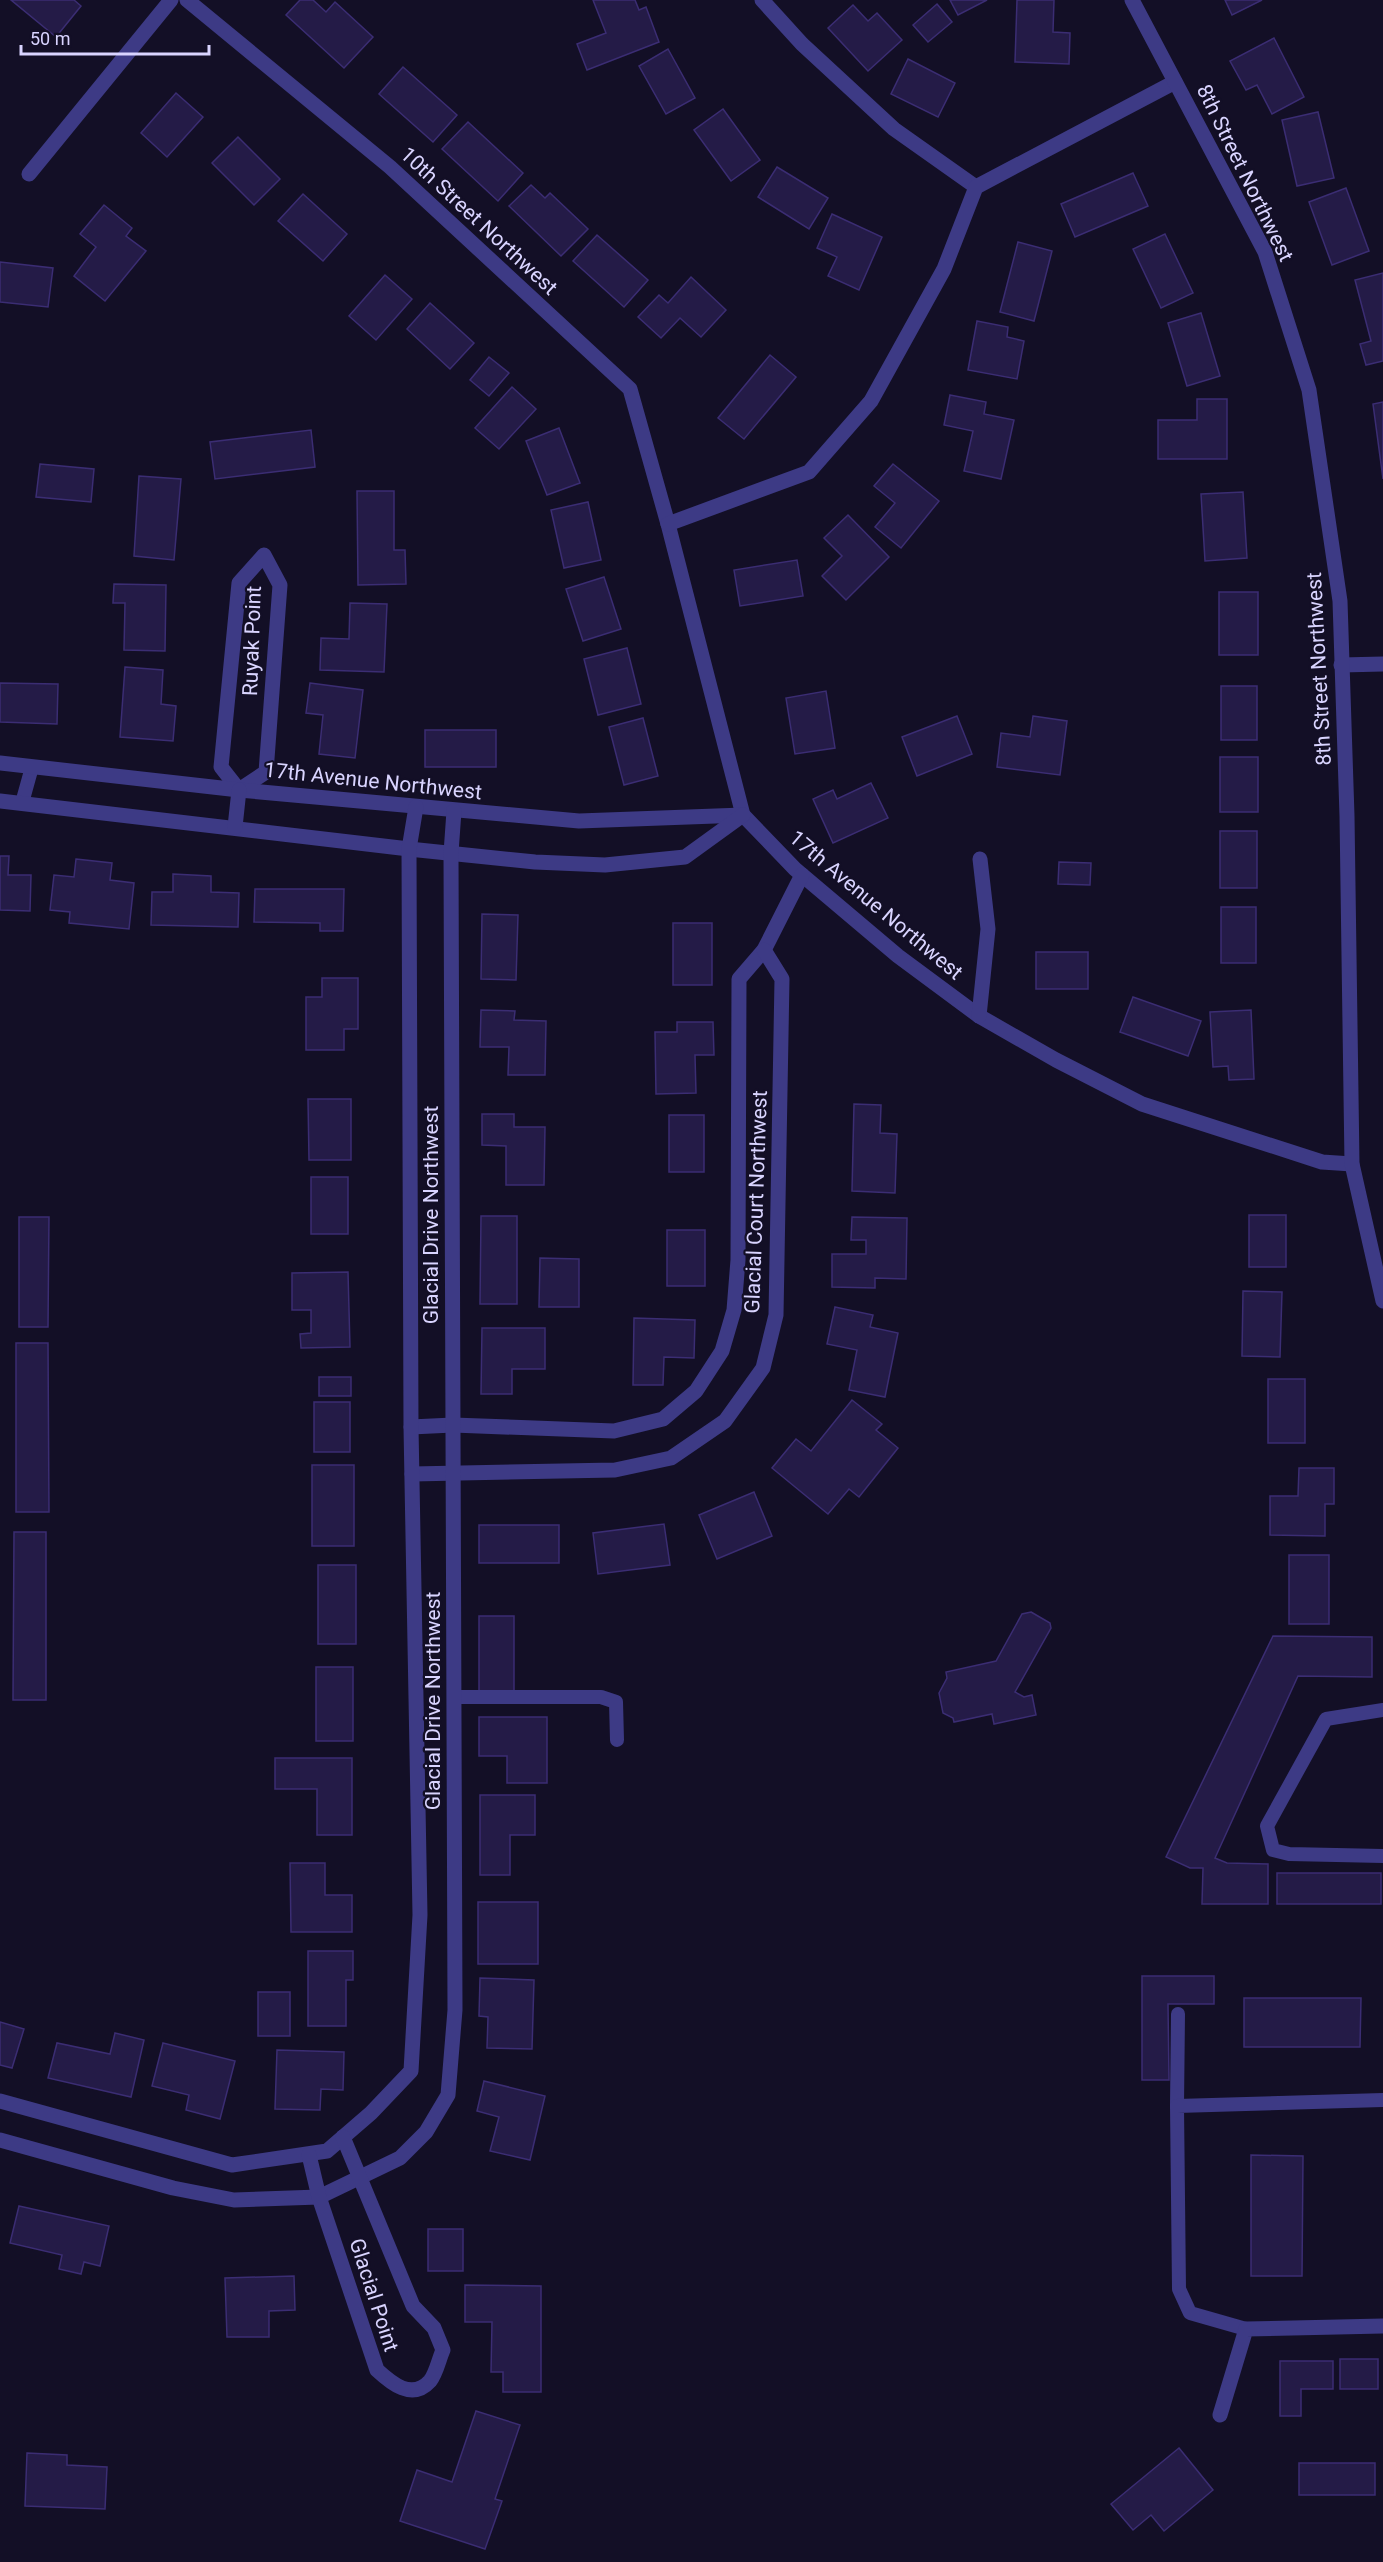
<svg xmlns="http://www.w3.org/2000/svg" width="1383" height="2562" font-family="Roboto,sans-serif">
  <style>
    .building { fill: #241b47; stroke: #3b2d73; stroke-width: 1.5 }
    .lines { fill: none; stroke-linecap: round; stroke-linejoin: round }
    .service { stroke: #3d3a85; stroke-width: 14 }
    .minor { stroke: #3d3a85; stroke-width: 15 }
    .tertiary { stroke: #3d3a85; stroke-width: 15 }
    .labels { text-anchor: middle; stroke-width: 4.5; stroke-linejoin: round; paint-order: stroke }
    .street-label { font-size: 21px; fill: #d9d4ff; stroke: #130f26 }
  </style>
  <rect width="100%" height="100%" fill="#130f26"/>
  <g class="building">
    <polygon points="11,0 74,0 81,6 56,37"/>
    <polygon points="300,0 313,0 326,12 335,2 373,37 344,68 286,15"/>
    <polygon points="593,0 635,0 639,10 646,7 659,42 587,70 577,44 606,33"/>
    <polygon points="950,0 987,0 958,15"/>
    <polygon points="1017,0 1054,0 1053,32 1070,33 1069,64 1015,62"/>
    <polygon points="1225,0 1262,0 1232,15"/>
    <polygon points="937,4 952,22 928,42 913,25"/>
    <polygon points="853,5 868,21 877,13 902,40 868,71 828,28"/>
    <polygon points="1274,38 1304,97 1272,114 1257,85 1246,90 1230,61"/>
    <polygon points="668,49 695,98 666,114 639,66"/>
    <polygon points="908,59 955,83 938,117 891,94"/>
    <polygon points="403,67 457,115 433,142 379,94"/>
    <polygon points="176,93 203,117 167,157 141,133"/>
    <polygon points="723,109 760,160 731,181 694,130"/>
    <polygon points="1318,112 1334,178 1297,186 1282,120"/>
    <polygon points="468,122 523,173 498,201 442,149"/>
    <polygon points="238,137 280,179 254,205 212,163"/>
    <polygon points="777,167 828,198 809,229 758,197"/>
    <polygon points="1133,173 1148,206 1075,237 1061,204"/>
    <polygon points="531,185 545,198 550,193 588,229 561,256 509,206"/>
    <polygon points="1346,188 1369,251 1332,265 1309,202"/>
    <polygon points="303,194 347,234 323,261 278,221"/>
    <polygon points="104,205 132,228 126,236 146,251 105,301 74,276 96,247 80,234"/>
    <polygon points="832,214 882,237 859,290 828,276 837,257 817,248"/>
    <polygon points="1165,234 1193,293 1161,308 1133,249"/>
    <polygon points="597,235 648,280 624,307 573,261"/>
    <polygon points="1018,242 1052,251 1034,321 1000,312"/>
    <polygon points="0,262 53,268 48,307 0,302"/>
    <polygon points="1383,273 1383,361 1366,365 1360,344 1371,341 1355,280"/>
    <polygon points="385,275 412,299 376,340 349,316"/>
    <polygon points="691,277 726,310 701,337 680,318 661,338 638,317 659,295 668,303"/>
    <polygon points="430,303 474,343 450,369 407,329"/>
    <polygon points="1201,313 1220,376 1187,386 1168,323"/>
    <polygon points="977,321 1008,327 1007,337 1024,341 1017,379 968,370"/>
    <polygon points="770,355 796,377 744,439 718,418"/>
    <polygon points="489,357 509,373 489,396 470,380"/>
    <polygon points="512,387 536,409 499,449 475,428"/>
    <polygon points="950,395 986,402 984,414 1014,420 1001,479 964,471 973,431 944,425"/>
    <polygon points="1197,399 1227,399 1227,459 1158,459 1158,420 1197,420"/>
    <polygon points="1383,402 1383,479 1373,404"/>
    <polygon points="559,428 580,483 547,495 526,441"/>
    <polygon points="311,430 315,467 215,479 210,442"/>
    <polygon points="40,464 94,469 91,502 36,497"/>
    <polygon points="893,464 939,501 901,548 875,527 895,503 874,486"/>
    <polygon points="139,476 181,479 174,560 134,556"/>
    <polygon points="357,491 394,491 394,550 405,550 406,584 358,585"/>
    <polygon points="1243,492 1247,558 1205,561 1201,494"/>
    <polygon points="588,502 601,560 564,568 551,510"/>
    <polygon points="848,515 889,557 846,600 822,576 842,556 824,538"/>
    <polygon points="797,560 803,596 740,606 734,570"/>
    <polygon points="604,577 621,629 583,641 566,589"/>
    <polygon points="114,584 166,585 165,651 124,650 125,603 113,603"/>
    <rect x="1219" y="592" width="39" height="63"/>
    <polygon points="350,603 387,604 384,672 320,670 321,638 349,639"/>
    <polygon points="627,648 641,704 598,715 584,659"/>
    <polygon points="125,667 163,670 161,704 176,706 173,741 120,737"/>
    <polygon points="0,683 58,684 57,724 0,722"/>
    <polygon points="310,683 363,690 355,758 319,754 323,715 306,713"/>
    <rect x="1221" y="686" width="36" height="54"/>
    <polygon points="826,691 835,748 795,754 786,698"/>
    <polygon points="957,716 972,754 917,776 902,737"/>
    <polygon points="1033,716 1067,721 1060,775 997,767 1001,733 1030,737"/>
    <polygon points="643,718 658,776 624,785 609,727"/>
    <rect x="425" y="730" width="71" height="37"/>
    <rect x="1220" y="757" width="38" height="55"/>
    <polygon points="871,783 888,818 833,843 813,799 833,790 837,799"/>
    <rect x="1220" y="831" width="37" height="57"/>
    <polygon points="0,856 9,856 8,875 31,875 30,911 0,910"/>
    <polygon points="76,859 112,863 110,880 134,883 129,929 69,923 70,912 50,910 54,875 74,877"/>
    <polygon points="1059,862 1091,863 1090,885 1058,884"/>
    <polygon points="173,874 211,876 211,892 239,893 238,927 151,925 152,892 173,892"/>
    <polygon points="255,889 344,889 343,931 320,931 320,923 254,922"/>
    <rect x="1221" y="907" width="35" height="56"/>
    <polygon points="482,914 518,915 516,980 481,979"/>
    <rect x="673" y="923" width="39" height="62"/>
    <rect x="1036" y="952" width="52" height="37"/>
    <polygon points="322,978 358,978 358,1029 344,1029 344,1050 306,1050 306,997 322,997"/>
    <polygon points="1133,997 1201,1021 1188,1056 1120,1032"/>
    <polygon points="481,1010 515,1011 514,1020 546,1021 545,1075 508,1075 509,1047 480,1047"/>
    <polygon points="1251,1010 1254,1079 1229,1080 1228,1066 1213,1067 1210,1012"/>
    <polygon points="677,1022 713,1022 714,1055 695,1055 696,1093 656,1094 655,1032 677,1032"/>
    <polygon points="308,1099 351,1099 351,1160 309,1160"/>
    <polygon points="854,1104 881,1105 880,1133 897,1134 895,1193 852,1191"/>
    <polygon points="482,1114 514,1114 514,1127 545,1127 544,1185 506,1185 506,1146 482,1145"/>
    <rect x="669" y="1115" width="35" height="57"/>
    <rect x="311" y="1177" width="37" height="57"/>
    <rect x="1249" y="1215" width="37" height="52"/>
    <polygon points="481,1216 517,1216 517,1304 480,1304"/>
    <polygon points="19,1217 49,1217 48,1327 19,1327"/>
    <polygon points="852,1217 907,1218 906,1279 875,1278 875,1288 832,1287 832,1254 866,1254 866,1240 851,1240"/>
    <rect x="667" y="1230" width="38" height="56"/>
    <polygon points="540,1258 579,1259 579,1307 539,1307"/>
    <polygon points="348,1272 350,1347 301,1348 300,1334 311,1333 311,1310 292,1310 292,1273"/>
    <polygon points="1243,1291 1282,1292 1280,1357 1242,1356"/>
    <polygon points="835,1307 873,1315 870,1327 898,1333 885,1397 849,1390 857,1350 827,1344"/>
    <polygon points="634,1318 695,1320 694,1358 664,1357 663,1385 633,1385"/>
    <polygon points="482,1328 545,1328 545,1369 512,1369 512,1394 481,1394"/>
    <polygon points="16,1343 48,1343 49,1512 16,1512"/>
    <rect x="319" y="1377" width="32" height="19"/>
    <rect x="1268" y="1379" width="37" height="64"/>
    <polygon points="852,1400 882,1424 876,1430 898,1448 859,1497 849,1489 828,1514 772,1468 796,1439 811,1451"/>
    <rect x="314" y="1402" width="36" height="50"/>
    <rect x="312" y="1465" width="42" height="81"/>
    <polygon points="1299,1468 1334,1468 1334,1504 1325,1504 1325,1536 1270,1535 1270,1496 1298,1496"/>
    <polygon points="754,1492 772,1536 717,1559 699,1515"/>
    <polygon points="664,1524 670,1565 598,1574 593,1533"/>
    <rect x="479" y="1525" width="80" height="38"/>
    <polygon points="14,1532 46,1532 46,1700 13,1700"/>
    <rect x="1289" y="1555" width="40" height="69"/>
    <rect x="318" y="1565" width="38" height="79"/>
    <polygon points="1031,1612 1050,1623 1051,1628 1015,1692 1024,1697 1032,1695 1036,1715 994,1724 992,1714 954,1722 953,1718 943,1713 939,1693 947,1678 946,1672 996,1661 1022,1614"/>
    <rect x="479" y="1616" width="35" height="76"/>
    <polygon points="1273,1636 1372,1637 1372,1677 1298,1676 1215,1858 1227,1863 1268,1864 1268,1904 1202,1904 1203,1868 1190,1868 1166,1857"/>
    <rect x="316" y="1667" width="37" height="74"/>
    <polygon points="479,1717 547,1717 547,1783 507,1783 507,1756 479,1756"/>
    <polygon points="275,1758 352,1758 352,1835 317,1835 317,1789 275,1789"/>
    <polygon points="480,1795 535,1795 535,1835 510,1835 510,1875 480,1875"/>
    <polygon points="290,1863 325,1863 325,1895 352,1895 352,1932 291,1932"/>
    <rect x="1277" y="1873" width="104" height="31"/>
    <rect x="478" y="1902" width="60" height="62"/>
    <polygon points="308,1951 353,1951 353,1980 346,1980 346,2026 308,2026"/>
    <polygon points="1142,1976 1214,1976 1214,2004 1168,2004 1169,2080 1142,2080"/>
    <polygon points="480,1978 534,1980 532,2049 487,2048 488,2017 479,2016"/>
    <rect x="258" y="1992" width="32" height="44"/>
    <polygon points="1244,1998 1361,1998 1360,2047 1244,2047"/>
    <polygon points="0,2022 24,2029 12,2068 0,2065"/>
    <polygon points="115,2033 144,2040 131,2097 48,2078 57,2043 110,2054"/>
    <polygon points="163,2043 235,2061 220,2119 186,2110 189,2095 152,2086"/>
    <polygon points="277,2050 344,2052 343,2090 321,2089 320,2110 275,2109"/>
    <polygon points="484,2081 545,2096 530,2160 490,2151 499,2117 477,2111"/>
    <polygon points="1251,2155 1303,2156 1302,2276 1251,2276"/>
    <polygon points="19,2206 109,2226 100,2266 84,2262 81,2274 59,2269 62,2255 10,2243"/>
    <rect x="428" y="2229" width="35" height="42"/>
    <polygon points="294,2276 295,2310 269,2311 269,2337 227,2337 225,2278"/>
    <polygon points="465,2285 541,2286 541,2392 503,2392 503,2372 491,2372 492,2322 465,2322"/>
    <rect x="1340" y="2359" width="38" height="30"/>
    <polygon points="1280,2361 1333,2361 1333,2389 1301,2389 1301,2416 1280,2416"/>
    <polygon points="476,2411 520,2425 495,2499 502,2501 485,2549 400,2521 417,2470 452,2482"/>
    <polygon points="1179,2448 1213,2490 1164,2531 1151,2515 1133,2530 1111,2504"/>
    <polygon points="27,2453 67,2455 67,2465 107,2467 105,2509 25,2506"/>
    <rect x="1299" y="2463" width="76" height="32"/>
  </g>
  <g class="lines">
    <g class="service">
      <polyline points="22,803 32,767"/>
      <polyline points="454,1697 601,1697 616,1702 617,1740"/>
      <polyline points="1383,1710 1326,1719 1267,1826 1273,1850 1289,1854 1383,1856"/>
      <polyline points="1177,2106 1178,2014"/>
      <polyline points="1246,2329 1190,2313 1179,2289 1177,2106 1383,2100"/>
    </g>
    <g class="minor">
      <polyline points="187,0 390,167 630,389 668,524 743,815 795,869 898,956 979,1016 1056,1060 1142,1104 1322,1162 1352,1164"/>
      <polyline points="762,0 802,44 894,129 976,187"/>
      <polyline points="29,174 171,0"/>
      <polyline points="668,524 809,472 871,401 944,269 976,187 1175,82"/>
      <polygon points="264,555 280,585 266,772 239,790 221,767 239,583"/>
      <polyline points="1341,665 1383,664"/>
      <polyline points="0,763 239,790 579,821 743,815"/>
      <polyline points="0,801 409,849 535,862 605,865 685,857 743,815"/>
      <polyline points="235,827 239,790"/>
      <polyline points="979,1016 988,929 980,859"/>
      <polyline points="411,1427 453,1425 614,1431 663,1419 696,1391 722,1351 734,1310 738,1260 739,979 764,950 802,875"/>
      <polyline points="412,1474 615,1470 671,1458 725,1421 763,1368 776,1315 782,979 764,950"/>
      <polyline points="0,2101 232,2165 327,2151 371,2113 411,2071 420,1915 411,1427 409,849 416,807"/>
      <polyline points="0,2140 173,2188 234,2200 319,2197 400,2158 426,2132 448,2095 455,2010 451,853 454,811"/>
      <path d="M309,2155L319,2197L377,2370C391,2383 412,2401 430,2381C436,2374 439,2359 443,2350L434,2328L413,2306L343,2137"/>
      <polyline points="1220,2415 1246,2329 1383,2326"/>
    </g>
    <polyline class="tertiary" points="1132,0 1265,252 1309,390 1340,601 1347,816 1352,1164 1383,1301"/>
  </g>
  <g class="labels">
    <g class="street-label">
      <text transform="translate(1245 173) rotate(64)" y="7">8th Street Northwest</text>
      <text transform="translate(479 221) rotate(43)" y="7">10th Street Northwest</text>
      <text transform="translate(252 641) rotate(-88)" y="7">Ruyak Point</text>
      <text transform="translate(1319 669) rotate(-93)" y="7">8th Street Northwest</text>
      <text transform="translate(373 781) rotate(6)" y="7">17th Avenue Northwest</text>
      <text transform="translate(876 905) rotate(40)" y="7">17th Avenue Northwest</text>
      <text transform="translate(756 1202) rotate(-88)" y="7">Glacial Court Northwest</text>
      <text transform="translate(431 1215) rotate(-90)" y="7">Glacial Drive Northwest</text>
      <text transform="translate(433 1701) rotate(-90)" y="7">Glacial Drive Northwest</text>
      <text transform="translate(374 2295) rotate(72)" y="7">Glacial Point</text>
    </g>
  </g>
  <path d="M21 45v9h188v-9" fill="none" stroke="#d9d4ff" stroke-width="3"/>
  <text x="30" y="45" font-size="18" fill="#d9d4ff" stroke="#130f26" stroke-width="4.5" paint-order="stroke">50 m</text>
</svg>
